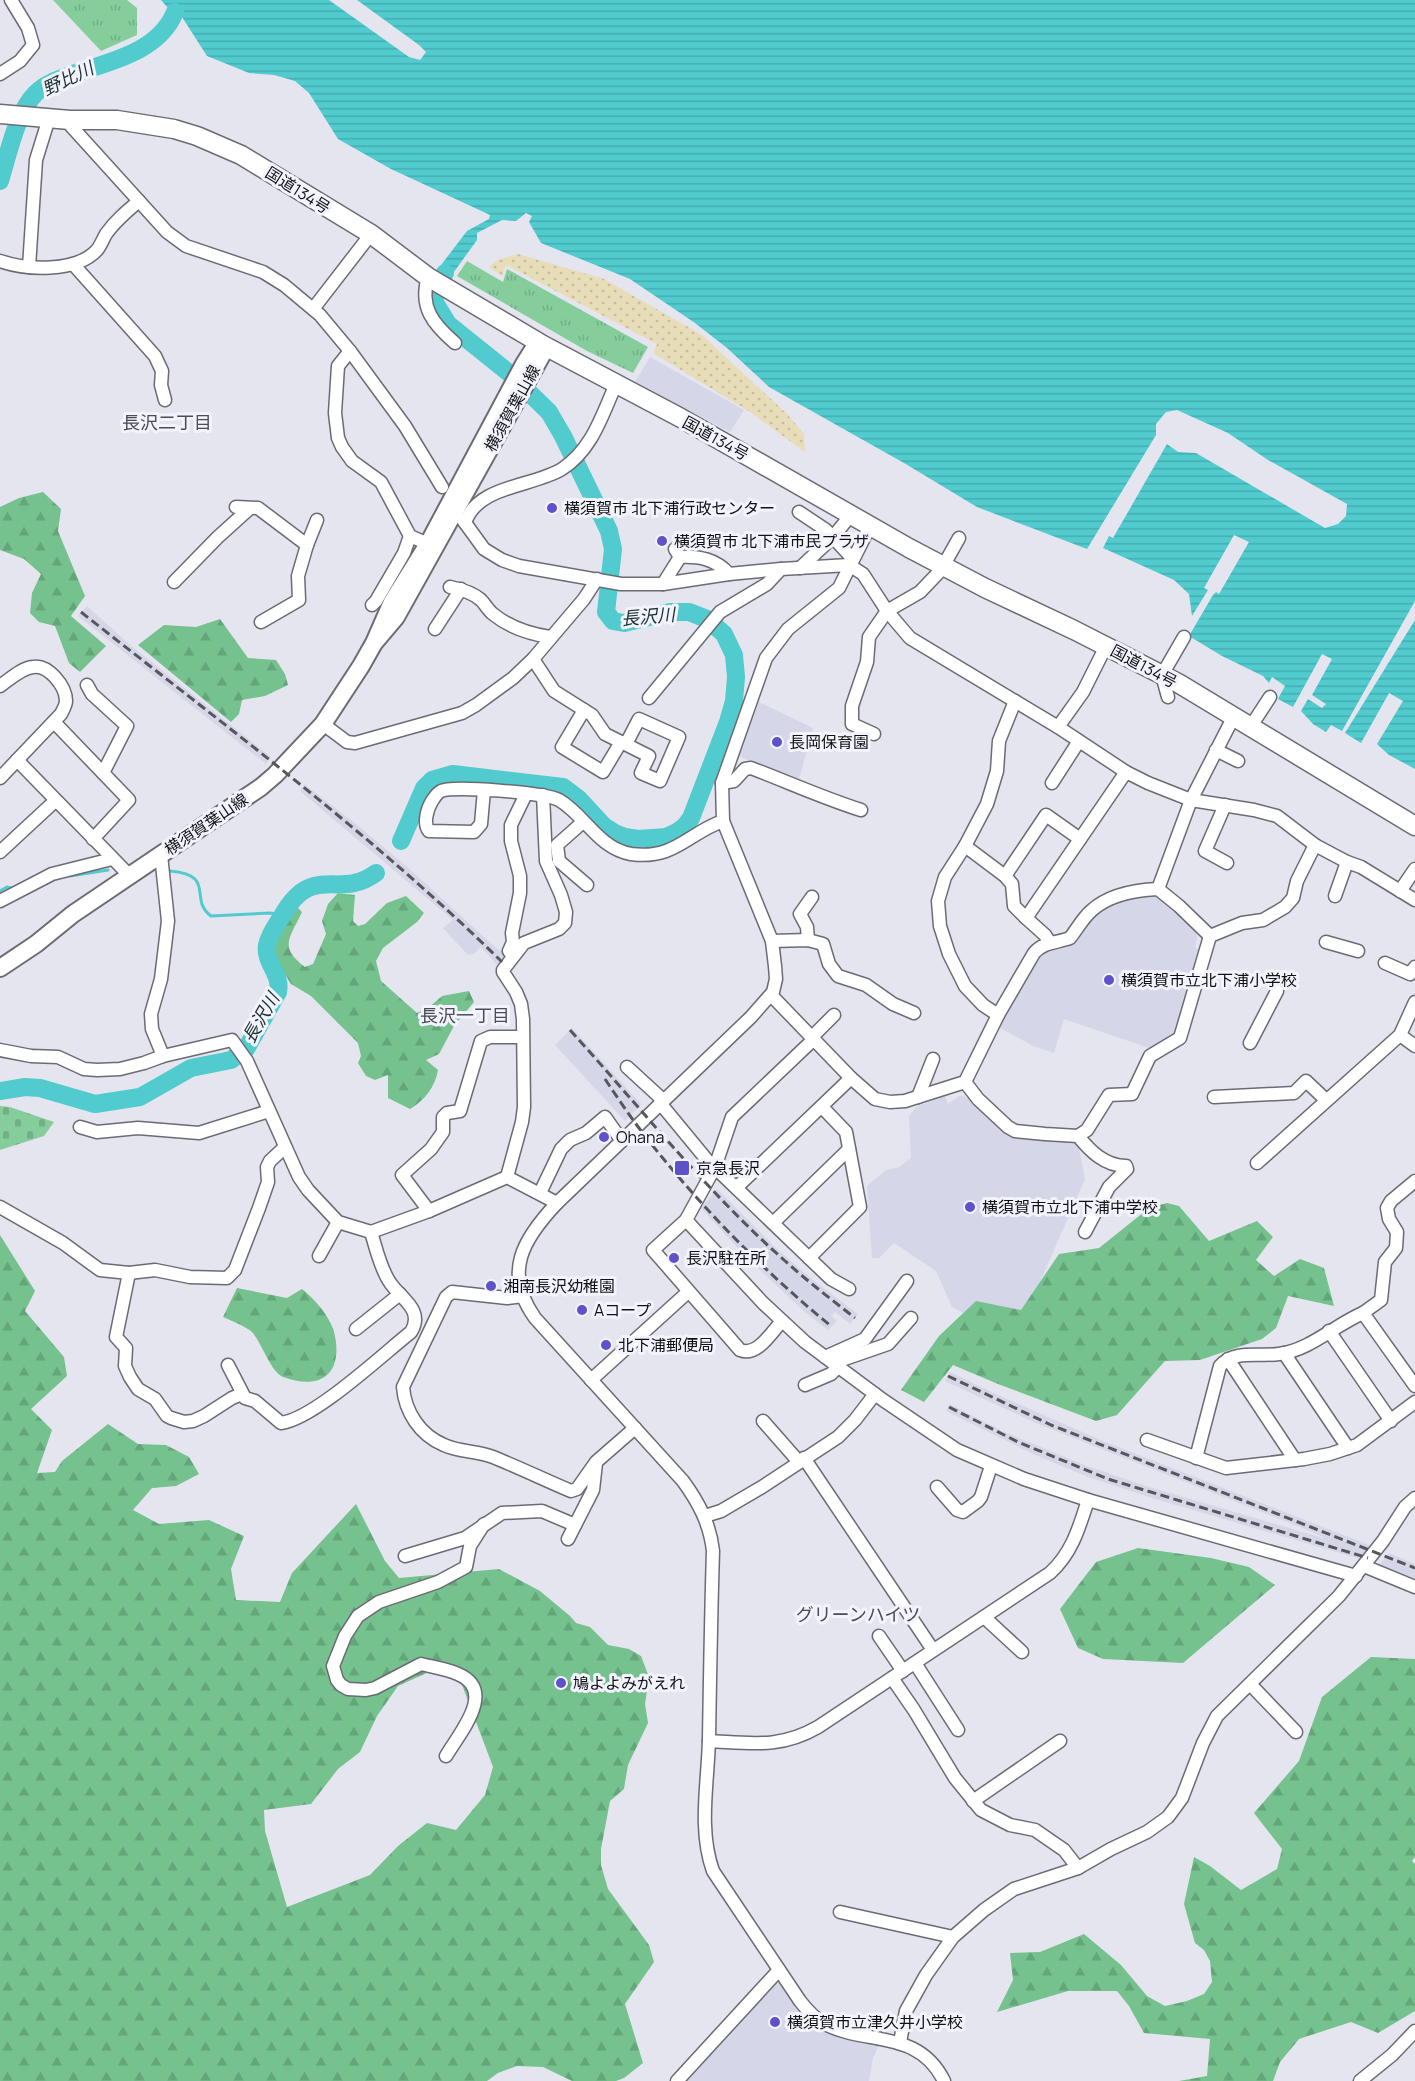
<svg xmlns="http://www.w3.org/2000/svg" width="1415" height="2081" font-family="Manrope,'Noto Sans JP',sans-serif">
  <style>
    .built { fill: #d5d7e8 }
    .forest { fill: url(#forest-firs); fill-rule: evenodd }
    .sand { fill: url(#sand-dots) }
    .cemetery { fill: url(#cemetery-stones) }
    .park { fill: url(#park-tufts) }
    .water { fill: url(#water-rules) }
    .pier { fill: #e5e5f0 }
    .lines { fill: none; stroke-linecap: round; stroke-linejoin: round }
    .stream { stroke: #51cbce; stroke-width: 3 }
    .river { stroke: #51cbce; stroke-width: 18 }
    .minor-casing { stroke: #6b6b74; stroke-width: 15 }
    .major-casing { stroke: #6b6b74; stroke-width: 20 }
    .highway-casing { stroke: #6b6b74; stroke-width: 21 }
    .minor { stroke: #fff; stroke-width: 12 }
    .major { stroke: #fff; stroke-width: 16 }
    .highway { stroke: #fff; stroke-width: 18 }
    .rail { stroke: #56565b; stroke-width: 3; stroke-dasharray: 9 4.5; stroke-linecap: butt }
    .poi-dot { fill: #5e52cb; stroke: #f2f3fd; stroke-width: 2 }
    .labels { text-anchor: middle; stroke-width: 6; stroke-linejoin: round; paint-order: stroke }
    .street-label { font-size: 16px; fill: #111114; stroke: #f2f3fd }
    .poi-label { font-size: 16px; fill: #111114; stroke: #f2f3fd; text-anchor: start }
    .water-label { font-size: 18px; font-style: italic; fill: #1c3132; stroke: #f2f3fd }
    .neighbourhood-label { font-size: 18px; fill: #4b4c54; stroke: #f2f3fd }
  </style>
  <defs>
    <pattern id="forest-firs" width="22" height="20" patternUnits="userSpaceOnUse" patternTransform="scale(1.5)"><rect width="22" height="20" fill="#75c28e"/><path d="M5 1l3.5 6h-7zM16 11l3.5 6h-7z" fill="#64a67a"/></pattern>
    <pattern id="sand-dots" width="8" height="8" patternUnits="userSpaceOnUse" patternTransform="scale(1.5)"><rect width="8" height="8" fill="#e7ddb8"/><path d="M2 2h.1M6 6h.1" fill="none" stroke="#c5bd9d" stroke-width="1.8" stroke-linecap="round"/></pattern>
    <pattern id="cemetery-stones" width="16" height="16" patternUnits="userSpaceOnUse" patternTransform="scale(1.5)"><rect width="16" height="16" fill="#86cd9c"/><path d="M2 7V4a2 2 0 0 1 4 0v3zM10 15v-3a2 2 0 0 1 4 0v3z" fill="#73af86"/></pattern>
    <pattern id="park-tufts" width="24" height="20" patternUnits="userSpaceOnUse" patternTransform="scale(1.5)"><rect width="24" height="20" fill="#86cd9c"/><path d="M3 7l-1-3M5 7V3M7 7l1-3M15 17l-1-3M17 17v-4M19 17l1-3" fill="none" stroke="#73af86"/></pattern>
    <pattern id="water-rules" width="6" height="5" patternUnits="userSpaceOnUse" patternTransform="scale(1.5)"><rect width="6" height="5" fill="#51cbce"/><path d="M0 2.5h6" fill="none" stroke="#46adb0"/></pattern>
  </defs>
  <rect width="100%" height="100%" fill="#e5e5f0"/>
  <g class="built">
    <polygon points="650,357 744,410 730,432 635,382"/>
    <polygon points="87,606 130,645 271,757 266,764 78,616"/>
    <polygon points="759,702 813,728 798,783 739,756"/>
    <polygon points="304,784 356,824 406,866 496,948 509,955 498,966 481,947 474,954 468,955 443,928 453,920 300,791"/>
    <polygon points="1151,894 1171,905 1194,924 1197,937 1195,948 1203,950 1179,1035 1155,1050 1064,1019 1054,1053 1033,1046 998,1027 1040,951 1066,948 1072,945 1092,914 1124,900"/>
    <polygon points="572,1028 641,1104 625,1121 555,1045"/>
    <polygon points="961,1095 983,1106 1003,1126 1078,1142 1085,1179 1023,1321 1003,1335 952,1307 936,1271 894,1243 879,1258 872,1258 867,1186 886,1170 899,1167 911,1158 909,1116 916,1107 945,1096 948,1104"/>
    <polygon points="717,1189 777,1249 813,1280 858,1314 850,1324 835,1312 831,1316 837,1321 828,1330 806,1313 746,1257 701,1208"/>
    <polygon points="950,1372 1000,1396 1103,1441 1369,1545 1366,1553 1360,1559 1152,1498 1088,1477 1033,1454 946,1411 950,1404 1002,1431 1087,1466 1146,1486 1323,1538 1323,1537 1300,1527 1038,1424 945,1381"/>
    <polygon points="1389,1553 1415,1564 1415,1579 1378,1566"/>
    <polygon points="774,1982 782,1984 800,2012 826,2033 879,2045 873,2058 869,2081 687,2081 688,2075"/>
  </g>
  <g class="forest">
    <polygon points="43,492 61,509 58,531 85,596 71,616 106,646 80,672 69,663 55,626 39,622 30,613 32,593 41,574 24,559 0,550 0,507 19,498"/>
    <polygon points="220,619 248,658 276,660 285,674 288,685 265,696 242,700 239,714 231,722 138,645 164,625 196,627"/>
    <path d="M338,893L355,895L353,921L358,926L365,924L387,903L406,896L424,913L417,922L383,948L376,961L381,981L417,1013L427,1009L442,996L469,991L474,1002L454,1026L439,1054L426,1060L438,1070C435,1087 425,1100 410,1109L388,1098V1075L375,1080L366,1076L358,1063L361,1056L358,1043L311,996L291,984L277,962L273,948L279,933L297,907L302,912C290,938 278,947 305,967L313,964L326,934L322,921L328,904Z"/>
    <polygon points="1167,1203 1179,1206 1209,1241 1257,1221 1273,1237 1256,1260 1274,1276 1300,1259 1324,1268 1334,1306 1288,1296 1276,1328 1262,1339 1200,1360 1165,1361 1117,1415 1096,1421 998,1384 953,1365 924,1402 901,1390 939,1336 976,1301 1021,1310 1059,1254 1099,1248 1149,1208"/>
    <path d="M0,1235L35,1291L25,1311L64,1357L67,1376L31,1409L52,1430L37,1473L55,1472L62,1461L108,1424L138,1444L166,1445L189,1457L199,1474L176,1486L152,1488L133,1510L159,1524L209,1520L244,1536L231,1569L236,1600L280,1602L292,1573L356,1504L385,1561L399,1578L499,1569L540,1591L570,1616L576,1623L590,1627L608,1645L629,1649L641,1656L649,1677L645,1704L648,1723L628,1765L624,1789L610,1801L601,1849V1865L608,1889L649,1945L654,1962L625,2004L643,2063L624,2078L616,2081H572L543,2067L517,2066L498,2073L487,2081H0ZM431,1671L461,1682L493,1767L485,1795L456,1830L427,1823L398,1846L370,1875L287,1907L265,1831L264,1810L311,1804L338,1769L360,1752L377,1716L398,1686Z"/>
    <path d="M237,1288L287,1298L302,1289C314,1299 325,1311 331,1324C334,1330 335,1336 336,1342C340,1379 315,1389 283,1377C270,1371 262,1343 252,1332C245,1326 232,1321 223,1317Z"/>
    <polygon points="1138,1548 1211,1558 1249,1567 1275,1585 1183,1663 1103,1659 1078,1648 1060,1609 1096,1562"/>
    <polygon points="1371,1657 1415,1659 1415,1857 1412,1861 1415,1864 1415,2011 1378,2033 1351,2022 1299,2039 1280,2062 1273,2081 1179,2081 1207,2076 1210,2039 1144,2033 1129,2006 1117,1991 1068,1991 997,2012 1013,1980 1010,1953 1040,1952 1084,1934 1121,1965 1147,1996 1165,2006 1187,2001 1204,1994 1212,1982 1210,1961 1204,1950 1195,1943 1184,1904 1194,1857 1210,1866 1241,1890 1277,1869 1282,1849 1254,1813 1299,1761 1322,1697"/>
  </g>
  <polygon class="sand" points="518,254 604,279 702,335 788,415 804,434 805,452 750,412 653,353 657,344 506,265 502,276 489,267 497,260"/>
  <polygon class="cemetery" points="0,1106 10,1107 54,1122 44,1136 0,1150"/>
  <g class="park">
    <polygon points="53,0 127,0 137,8 137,35 101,51"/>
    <polygon points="467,261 503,282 507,269 648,347 633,373 587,351 457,276"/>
  </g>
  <g class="water">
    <polygon points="161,0 1415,0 1415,601 1342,731 1331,725 1326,732 1313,724 1301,711 1308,699 1322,708 1326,704 1312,695 1332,659 1322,654 1293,707 1278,699 1285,686 1272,677 1269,683 1263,676 1222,656 1189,636 1213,595 1216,592 1219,594 1249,542 1234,535 1204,588 1208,590 1192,616 1189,594 1174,580 1103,548 1109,536 1113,538 1167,444 1178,452 1196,453 1325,528 1338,524 1346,516 1347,504 1268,460 1228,433 1177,410 1166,412 1156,424 1156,435 1087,549 977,507 904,463 769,387 727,348 695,323 630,279 541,243 529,222 532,216 526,213 516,221 502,220 477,233 477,240 451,276 438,269 467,231 489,219 490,215 391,169 338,139 309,93 295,81 274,75 249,73 207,56 182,17 168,8"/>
    <polygon points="1415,620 1415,769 1389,755 1377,744 1403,701 1389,693 1361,743 1345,733"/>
  </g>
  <polygon class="pier" points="329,0 357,0 419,45 426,52 420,60 409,57"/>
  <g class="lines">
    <g class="stream">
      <path d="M170,871C217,875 188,899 211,916L270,913L282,915"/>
      <polyline points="70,876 108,870"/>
      <polyline points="0,891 7,887 15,889"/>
      <polyline points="30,892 57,878"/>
    </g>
    <g class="river">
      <path d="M0,181C8,155 17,111 36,93C46,83 60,79 73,74C109,62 159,52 175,12"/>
      <polyline points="401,841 424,788 432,780 453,774 563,787 579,799 604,826 615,833 625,837 638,839 666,837 677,832 685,826 691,818 728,722 734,701 736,677 734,655 724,634 707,619 689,612 670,612 624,623 613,621 606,612 613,549 609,531 563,436 549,412 509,373 448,324 434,301 437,286 445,273"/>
      <path d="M0,1091L25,1087L40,1088L95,1104L140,1097L191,1068L231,1060L246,1049L278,992C282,974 264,963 267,945C269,935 277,924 282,916C313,861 338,901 376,873"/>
    </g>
    <g class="minor-casing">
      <g id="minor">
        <polyline points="0,74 20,61 33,45 28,28 11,0"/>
        <polyline points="70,120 71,126 167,232 186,246 263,272 284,285 320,315 350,351 405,426 442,487"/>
        <path d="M0,261C26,270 76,273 97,250C101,245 103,239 106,234C115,221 127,211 139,201"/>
        <polyline points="73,264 155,356 162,371 161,385 165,400"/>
        <polyline points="29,267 36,160 49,118"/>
        <path d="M428,277C419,307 433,324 455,343"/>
        <polyline points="313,309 371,234"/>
        <polyline points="350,351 338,366 335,413 338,438 342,447 352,461 381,482 410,536 435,547"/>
        <polyline points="236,507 258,508 307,545 298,576 299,600 261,622"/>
        <polyline points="799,512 826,530 853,559"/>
        <polyline points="463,520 484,549 502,560 519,566 621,584 663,584 729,574 781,569 849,565 863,574 887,611 910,638 1058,727 1126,772 1148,783 1191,800 1254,810 1277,816 1315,845 1347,862 1361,867 1415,900"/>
        <path d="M465,523C477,485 533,487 562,469C592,450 602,415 616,384"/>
        <path d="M870,526L839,588L788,629L766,658L722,783L723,821L772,941L775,966L776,979L773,992L751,1017L557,1203C524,1238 502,1272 535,1318L683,1481C699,1503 710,1524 713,1551C711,1614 710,1676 709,1739C708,1783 698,1829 713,1871L800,2001C807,2010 813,2017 823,2023C865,2046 918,2028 944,2081"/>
        <polyline points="307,545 317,520"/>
        <path d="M675,549L680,557C699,556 716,559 729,574"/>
        <polyline points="800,568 832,538 851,515"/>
        <polyline points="174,582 218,537 249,509"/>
        <polyline points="663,584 680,557"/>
        <path d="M450,587C460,589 473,593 481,600C485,604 488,610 493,614C509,627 530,634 550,637"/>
        <polyline points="372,605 376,601 404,553 410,536"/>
        <polyline points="435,629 461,589"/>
        <polyline points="533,659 554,691 592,715 605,734 649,756 641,773 660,781 679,737 639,719 626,744"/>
        <polyline points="87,685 92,694 127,726 103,773"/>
        <path d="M0,686C9,680 21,668 33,667C48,664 66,686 66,701C66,705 63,710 61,714L0,778"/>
        <polyline points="1168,697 1162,675 1184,637"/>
        <polyline points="649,698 720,612 767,584 781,569"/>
        <polyline points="584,710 562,747 603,772 621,742"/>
        <polyline points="54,722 129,800 93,839"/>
        <polyline points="323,724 347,742 355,743 462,713 476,705 513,678 533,659 584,599 597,579"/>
        <polyline points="1251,726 1270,697"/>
        <polyline points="1058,727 1083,692 1106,646"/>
        <polyline points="874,734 852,724 852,706 867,662 869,637 887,611 920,592 941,570 959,538"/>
        <polyline points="1216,750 1238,761"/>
        <polyline points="17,760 130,876"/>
        <path d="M722,783L734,781L745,769L751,768C788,782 823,798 861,810"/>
        <polyline points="1052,783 1079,741"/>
        <path d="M484,790L481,824L474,832L429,831C423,824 427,809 432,801C434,798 437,793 441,791C452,785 547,793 559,800C585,815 598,848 631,854C675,860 688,833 723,821"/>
        <polyline points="1225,805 1205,851 1227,863"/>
        <polyline points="583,822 557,845 559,861 587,885"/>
        <polyline points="965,846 1005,876 1012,884 1014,906 1026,918"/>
        <polyline points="0,852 55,801"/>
        <polyline points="161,855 168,921 161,979 151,1014 152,1029 163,1056"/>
        <polyline points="1005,876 1046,815 1080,839"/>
        <polyline points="1158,889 1191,800 1234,716"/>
        <polyline points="1400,891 1415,869"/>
        <polyline points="1335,896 1347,862"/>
        <polyline points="0,901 52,874 112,859"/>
        <polyline points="1210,936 1242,923 1263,920 1285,907 1293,898 1297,881 1315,845"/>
        <polyline points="808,940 807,927 800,914 812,897"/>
        <polyline points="772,941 808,940 823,944 829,964 838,976 866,985 893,1004 914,1013"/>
        <polyline points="1326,942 1358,951"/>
        <polyline points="1050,943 1045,935 1026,918 1126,772"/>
        <polyline points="513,956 509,951 513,942 512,933 520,893 520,876 511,841 511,825 526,794"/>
        <polyline points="1385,963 1410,974 1415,967"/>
        <path d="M771,995L851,1078L875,1099L890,1102L905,1101L965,1082L998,1015L1034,953C1043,942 1057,943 1070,938C1077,929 1083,918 1091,911C1108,895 1135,890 1158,889L1179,906L1210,936"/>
        <polyline points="998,1015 983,1005 965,986 949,954 940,926 938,901 945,877 965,846 987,804 997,771 999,741 1015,701"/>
        <polyline points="1400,1035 1415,1046"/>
        <polyline points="812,1037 834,1015"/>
        <polyline points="1250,1043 1277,991"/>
        <polyline points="0,1050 31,1056 58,1057 84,1069 97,1070 120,1069 144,1063 163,1056 232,1040 247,1061 299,1177 308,1190 338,1222 371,1232 429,1211 507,1177 557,1203"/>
        <polyline points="627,1067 663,1100"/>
        <polyline points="965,1082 978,1099 1008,1127 1015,1131 1045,1134 1078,1136 1087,1130 1109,1095 1132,1094 1150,1056 1180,1038 1210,936"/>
        <polyline points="918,1097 933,1059"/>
        <polyline points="1214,1097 1294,1093 1306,1081 1326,1100"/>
        <polyline points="660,1103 707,1160 831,1279 849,1289"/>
        <polyline points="80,1127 97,1132 138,1128 199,1133 269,1111"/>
        <path d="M1078,1136C1090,1151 1105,1166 1126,1166L1127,1169L1109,1187L1085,1232"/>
        <polyline points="1257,1163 1400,1035 1415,1002"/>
        <polyline points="507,1177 522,1122 524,1107 523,1019 521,1004 516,992 503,972 503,970 524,943 559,929 565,923 566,912 561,895 546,861 543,795"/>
        <polyline points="737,1187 851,1078"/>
        <polyline points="540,1193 561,1149 570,1140 586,1133 605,1117 622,1141"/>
        <polyline points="0,1207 63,1243 100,1270 129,1273 155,1270 190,1277 227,1278 235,1270 259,1208 268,1182 267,1167 270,1161 285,1147"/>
        <polyline points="429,1211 402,1175 431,1149 443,1132 443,1117 447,1113 460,1111 481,1041 490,1037 522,1037"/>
        <polyline points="686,1220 763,1303 805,1342 883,1400 957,1450 1024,1479 1088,1500 1356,1576"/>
        <polyline points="773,1223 849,1149"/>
        <polyline points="319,1256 338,1222"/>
        <polyline points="809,1258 860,1207 846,1132 822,1107"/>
        <polyline points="129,1273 116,1337 126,1348 125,1366 130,1377 138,1389 155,1399 167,1416 171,1418 184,1422 193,1421 204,1416 232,1398 242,1394"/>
        <path d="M523,1296L507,1298L452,1292L446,1297L403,1387C405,1412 420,1435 444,1445C459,1452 478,1451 493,1457C520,1468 545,1480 571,1491L577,1489L596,1462L635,1428"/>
        <polyline points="1363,1313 1381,1300 1385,1262 1396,1248 1397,1232 1389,1219 1387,1208 1391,1201 1415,1181"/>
        <path d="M782,1321C771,1333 757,1357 740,1350L653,1250L686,1220L715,1167L732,1117L814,1039"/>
        <polyline points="356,1329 400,1294"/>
        <polyline points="1329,1331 1391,1421"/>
        <polyline points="1284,1353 1348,1448"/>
        <polyline points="825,1357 865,1339 907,1281"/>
        <polyline points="1228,1359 1295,1460"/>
        <polyline points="833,1363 888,1344 911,1318"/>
        <path d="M228,1365L245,1398L255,1401L281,1423C314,1419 382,1355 411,1332C425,1309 399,1298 389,1281C380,1267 376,1248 371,1232"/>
        <polyline points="591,1380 688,1292"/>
        <polyline points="805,1385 831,1374 838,1367"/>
        <polyline points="763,1421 799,1462"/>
        <polyline points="1147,1440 1226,1468 1304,1459 1330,1454 1357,1445 1415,1402"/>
        <polyline points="804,1458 933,1650"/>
        <path d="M1196,1458L1220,1366C1235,1349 1259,1357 1279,1354C1310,1350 1335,1325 1363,1313L1415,1386"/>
        <polyline points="937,1487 957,1510 963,1512 978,1501 981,1497 991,1466"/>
        <polyline points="705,1516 721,1511 762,1487 838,1437 855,1420 875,1394"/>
        <polyline points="568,1539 593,1490 596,1463"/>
        <polyline points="405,1556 465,1538 502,1513 542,1511 575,1525"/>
        <polyline points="1364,1566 1415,1587"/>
        <polyline points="984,1617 1022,1652"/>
        <polyline points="879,1636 903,1671"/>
        <polyline points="915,1663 958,1730"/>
        <polyline points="892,1678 914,1710 955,1778 981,1810 1010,1825 1035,1830 1064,1850 1078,1868"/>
        <polyline points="1250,1684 1296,1732"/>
        <path d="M709,1741C751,1743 780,1749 818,1727L1050,1573C1072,1553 1079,1528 1088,1500"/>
        <path d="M446,1756C460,1732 497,1691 458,1674C447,1669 433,1667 421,1664L375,1688L366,1690L348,1689L341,1685L337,1680L333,1666L345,1636L358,1616L379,1602L438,1582L466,1567L470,1546L484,1524"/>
        <polyline points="973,1801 1060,1741"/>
        <polyline points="840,1912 953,1937"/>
        <polyline points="900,2042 906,2011 926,1975 953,1937 984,1910 1014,1889 1078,1868 1111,1849 1147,1832 1168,1817 1182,1798 1203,1743 1217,1716 1339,1596 1383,1541 1405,1507 1415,1498"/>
        <polyline points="677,2081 779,1970"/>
        <polyline points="1360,2081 1392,2055 1415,2031"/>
      </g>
    </g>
    <g class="major-casing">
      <polyline id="major" points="0,968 36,944 73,914 261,787 275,775 323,724 361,666 374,643 392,602 428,544 524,364 534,348 543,345 543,353 396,617 374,643"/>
    </g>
    <g class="highway-casing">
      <polyline id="highway" points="0,114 70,120 117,120 174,129 197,136 241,155 371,234 428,277 543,345 681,418 909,548 985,588 1074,630 1178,683 1415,826"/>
    </g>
    <use href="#minor" class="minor"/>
    <use href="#major" class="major"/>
    <use href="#highway" class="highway"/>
    <g class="rail">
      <path d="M81,612C224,725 372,834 502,962"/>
      <path d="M570,1030C640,1107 706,1191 784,1260C807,1281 831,1299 855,1318"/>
      <path d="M605,1079C617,1097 629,1115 642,1132C696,1202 763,1271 831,1326"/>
      <polyline points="948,1376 1051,1425 1415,1568"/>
      <polyline points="949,1407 1018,1442 1108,1479 1368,1558"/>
    </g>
  </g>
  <g class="poi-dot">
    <circle cx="552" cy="508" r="6"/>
    <circle cx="662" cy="541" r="6"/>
    <circle cx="777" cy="742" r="6"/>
    <circle cx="1109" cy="980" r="6"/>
    <circle cx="604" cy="1137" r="6"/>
    <rect x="674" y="1160" width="16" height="16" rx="3"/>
    <circle cx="970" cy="1207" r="6"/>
    <circle cx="674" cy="1258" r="6"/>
    <circle cx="491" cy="1286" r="6"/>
    <circle cx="582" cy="1310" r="6"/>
    <circle cx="606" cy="1345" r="6"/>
    <circle cx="561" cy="1683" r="6"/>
    <circle cx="775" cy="2022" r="6"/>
  </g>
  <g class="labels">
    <g class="street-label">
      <text transform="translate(298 190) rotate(32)" y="6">国道134号</text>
      <text transform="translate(512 408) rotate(-61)" y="6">横須賀葉山線</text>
      <text transform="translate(716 438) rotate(29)" y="6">国道134号</text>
      <text transform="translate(1144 666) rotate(28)" y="6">国道134号</text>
      <text transform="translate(206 824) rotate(-34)" y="6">横須賀葉山線</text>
    </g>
    <g class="poi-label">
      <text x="564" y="514">横須賀市 北下浦行政センター</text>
      <text x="674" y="547">横須賀市 北下浦市民プラザ</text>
      <text x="789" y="748">長岡保育園</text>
      <text x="1121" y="986">横須賀市立北下浦小学校</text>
      <text x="616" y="1143">Ohana</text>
      <text x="696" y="1174">京急長沢</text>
      <text x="982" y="1213">横須賀市立北下浦中学校</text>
      <text x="686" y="1264">長沢駐在所</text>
      <text x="503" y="1292">湘南長沢幼稚園</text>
      <text x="594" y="1316">Aコープ</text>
      <text x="618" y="1351">北下浦郵便局</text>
      <text x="573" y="1689">鳩よよみがえれ</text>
      <text x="787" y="2028">横須賀市立津久井小学校</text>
    </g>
    <g class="water-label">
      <text transform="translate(68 79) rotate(-26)" y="6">野比川</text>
      <text transform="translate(648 617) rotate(-5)" y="6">長沢川</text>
      <text transform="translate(261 1018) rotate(-60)" y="6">長沢川</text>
    </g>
    <g class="neighbourhood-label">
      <text x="167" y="429">長沢二丁目</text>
      <text x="465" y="1022">長沢一丁目</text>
      <text x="858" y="1621">グリーンハイツ</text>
    </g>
  </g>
</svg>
